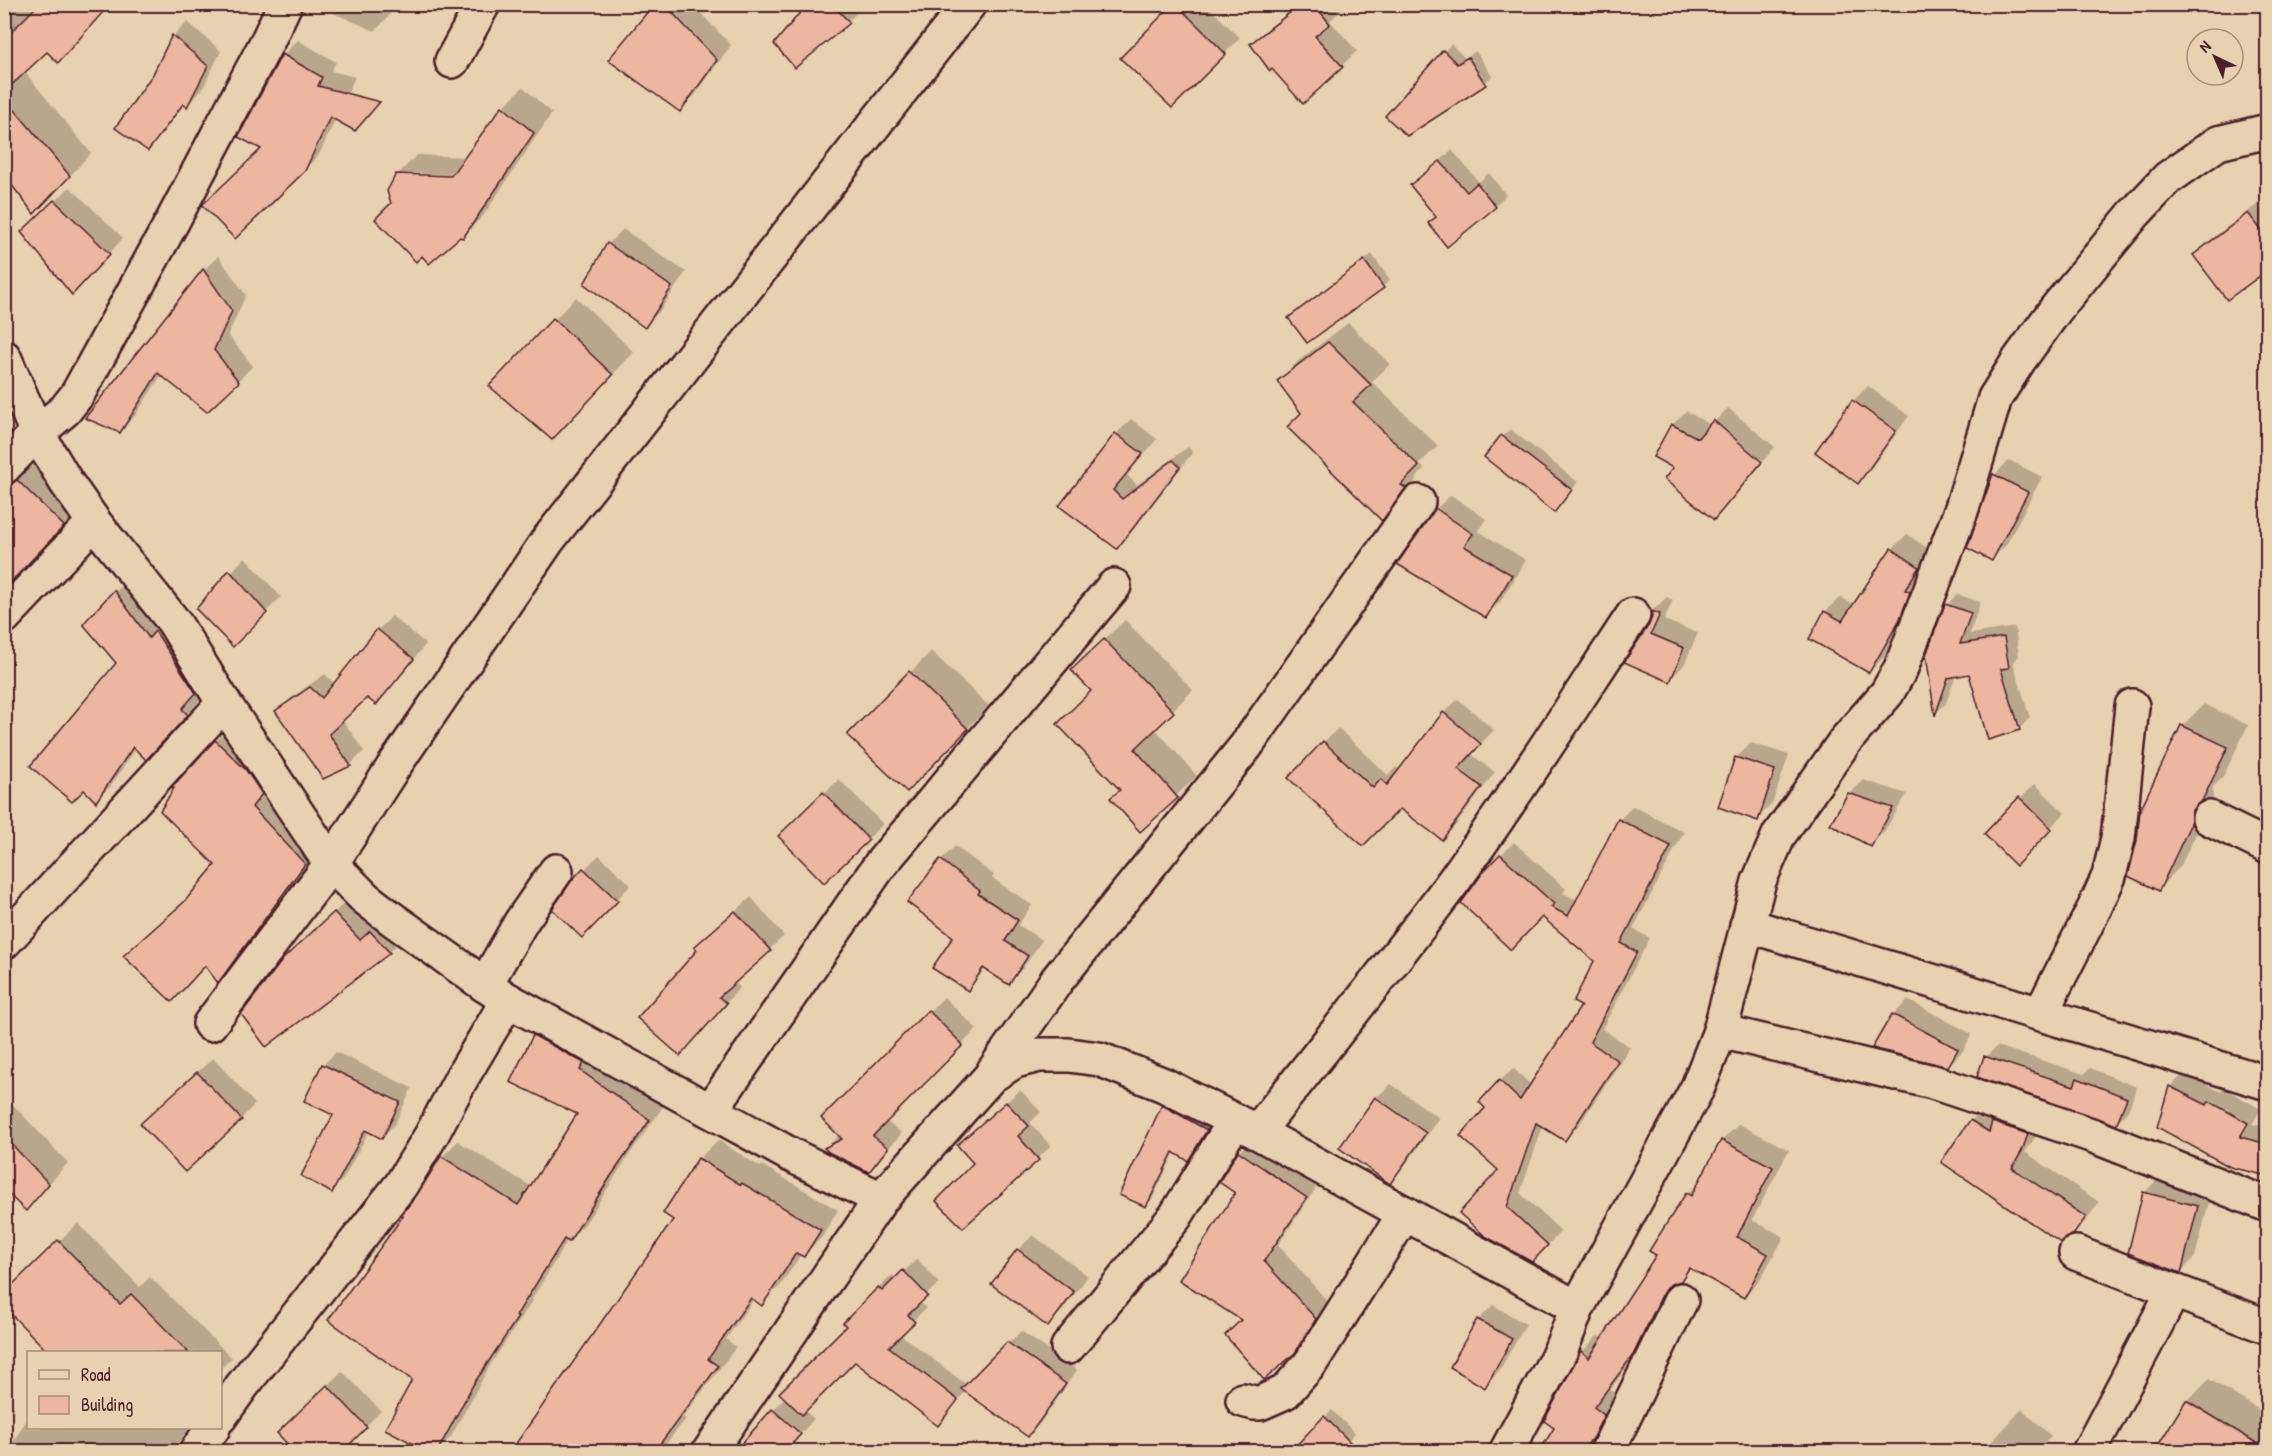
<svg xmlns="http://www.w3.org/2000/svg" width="2272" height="1456" font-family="'Patrick Hand',sans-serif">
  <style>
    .shadow { fill: #0003; fill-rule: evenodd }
    .building { fill: #edb6a1; stroke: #4a1f2b; stroke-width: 1.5 }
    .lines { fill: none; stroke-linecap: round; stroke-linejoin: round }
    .street-casing { stroke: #4a1f2b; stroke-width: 38 }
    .street { stroke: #e8d1b1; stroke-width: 33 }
  </style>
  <rect width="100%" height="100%" fill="#e8d1b1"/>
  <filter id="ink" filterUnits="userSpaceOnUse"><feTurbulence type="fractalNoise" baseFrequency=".0167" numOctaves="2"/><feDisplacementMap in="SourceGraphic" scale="12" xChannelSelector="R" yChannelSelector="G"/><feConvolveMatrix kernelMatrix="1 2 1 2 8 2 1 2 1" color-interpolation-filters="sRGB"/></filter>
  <g filter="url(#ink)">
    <g class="shadow">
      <polygon points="4,4 110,4 58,61 47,50 24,71 91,153 57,190 4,173"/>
      <polygon points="312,4 395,4 389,16 375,31"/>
      <polygon points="656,4 692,4 731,45 695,95 680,110"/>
      <polygon points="809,4 861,4 864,7 795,66"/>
      <polygon points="1175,4 1206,4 1240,38 1172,106"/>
      <polygon points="1299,4 1340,4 1343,8 1330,21 1357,51 1304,102 1252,45 1266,30"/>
      <polygon points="188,22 221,51 202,90 187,105 185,103 162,134 147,149 154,74 173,36"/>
      <polygon points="298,40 336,62 331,71 355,77 319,155 304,170 283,55"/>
      <polygon points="1451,44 1465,58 1476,51 1492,76 1485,83 1407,135 1387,116"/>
      <path d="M523,87L552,113L483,216L463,236L392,204L397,175L417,155L467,157L503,107ZM407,173L458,175V178L407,176Z"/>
      <polygon points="1452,150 1479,182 1489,173 1506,195 1495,206 1437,216 1412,185"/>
      <polygon points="70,187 123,238 87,279 23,232"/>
      <polygon points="2263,200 2268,205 2268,268 2195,255 2209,241"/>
      <polygon points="623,229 686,272 659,312 645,327 586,284 608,244"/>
      <polygon points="1372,254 1390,280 1383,287 1297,311"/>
      <polygon points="218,256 246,295 228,335 253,366 207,411 162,374 135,416 120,431 87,418 204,270"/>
      <polygon points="576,297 634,352 574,416 491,386"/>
      <polygon points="1348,323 1390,364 1372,382 1438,446 1419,464 1424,468 1402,499 1382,518 1279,381 1298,361"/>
      <polygon points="1868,386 1909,416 1872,467 1857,482 1817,451 1853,401"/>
      <polygon points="4,387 26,408 4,430"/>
      <polygon points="1728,408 1775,447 1714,518 1676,467 1672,425 1686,411 1711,425"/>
      <polygon points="1131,419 1157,439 1127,475 1137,485 1188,447 1193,452 1131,533 1116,547 1061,505 1116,434"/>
      <polygon points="1510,429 1578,482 1561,504 1487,456"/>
      <polygon points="4,459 17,469 28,469 34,465 80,509 4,589"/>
      <polygon points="2009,460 2042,477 2006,545 1991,560 1969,547 1995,475"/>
      <polygon points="1451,495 1486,519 1478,531 1526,560 1500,602 1485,616 1436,509"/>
      <polygon points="1907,534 1933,552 1918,575 1924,577 1914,603 1884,657 1869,672 1825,612 1840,597 1854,605 1892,549"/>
      <polygon points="245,557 281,597 233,645 198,609"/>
      <polygon points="130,577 209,677 196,693 201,699 161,743 136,748 111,786 96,800 118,663 85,624"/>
      <polygon points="1957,594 1980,602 1970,634 2015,627 2019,656 2013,662 2030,718 2019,729 1970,673 1956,675 1946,703 1936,713 1928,655 1947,605"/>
      <polygon points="1667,597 1673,600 1664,620 1698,633 1684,665 1670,680 1626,662 1650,626 1653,617 1652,611"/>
      <polygon points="392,616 426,644 390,689 376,703 367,696 342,719 364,751 350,765 324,777 277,712 291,698 325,674 335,684 378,630"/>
      <polygon points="1125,620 1193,690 1155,728 1197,776 1141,829 1093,691 1093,650"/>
      <polygon points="931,651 989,706 928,768 910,673"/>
      <polygon points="1458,699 1494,730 1471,754 1495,772 1456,825 1442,839 1400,807 1363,844 1324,742 1338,728 1388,775 1396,767 1400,771 1444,713"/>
      <polygon points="2204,704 2248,725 2223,777 2213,787 2213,799 2180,867 2158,889 2182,726"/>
      <polygon points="233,724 321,845 235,964 218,981 206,965 143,939 192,894 218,865 216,741"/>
      <polygon points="1751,743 1789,755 1772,804 1757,819 1720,806 1737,757"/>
      <polygon points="839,779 883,824 824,881 780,836"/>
      <polygon points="1864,780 1907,794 1885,830 1871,845 1849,794"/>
      <polygon points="2035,784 2065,813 2016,863 1986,834"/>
      <polygon points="1633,806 1684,832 1633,929 1650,938 1602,1029 1630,1047 1579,1125 1565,1139 1543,1126 1520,1193 1561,1231 1546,1247 1461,1213 1500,1170 1487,1108 1500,1081 1513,1068 1531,1085 1583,1006 1596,961 1501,855 1514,842 1566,889 1563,893 1577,900 1619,820"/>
      <polygon points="955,846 994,875 992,878 1032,905 1018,925 1042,940 1023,968 1009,983 986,968 968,989 955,937 941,860"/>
      <polygon points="599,855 631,885 582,936 573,881"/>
      <polygon points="751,897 784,936 734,982 740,987 695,1039 699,950 696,947"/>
      <polygon points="350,898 404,937 389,952 266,1045 300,943"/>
      <polygon points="944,997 977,1029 886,1121 902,1133 869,1171 826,1148 840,1134 823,1118"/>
      <polygon points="1908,1000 1972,1034 1963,1051 1948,1066 1875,1047 1893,1015"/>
      <polygon points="550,1020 665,1104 627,1158 585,1224 568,1240 532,1299 533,1300 489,1367 451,1437 436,1452 414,1379 418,1196 442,1157 458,1141 532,1187 580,1114 534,1036"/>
      <polygon points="1997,1046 2084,1074 2090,1068 2137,1087 2128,1111 2116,1123 1986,1057"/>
      <polygon points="336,1052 412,1088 395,1124 382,1137 369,1131 344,1178 331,1191 335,1115 306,1101 323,1065"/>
      <polygon points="213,1058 255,1104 241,1119 157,1109"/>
      <polygon points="2184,1073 2221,1092 2224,1088 2261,1109 2252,1124 2268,1127 2268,1175 2159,1127 2171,1086"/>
      <polygon points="1391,1084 1439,1118 1404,1167 1390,1182 1376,1098"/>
      <polygon points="1020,1090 1041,1112 1030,1123 1051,1146 963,1226 975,1163 972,1133"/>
      <polygon points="4,1095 68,1163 26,1209 4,1188"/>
      <polygon points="1170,1099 1213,1123 1194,1153 1187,1160 1175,1152 1153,1198 1146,1205 1163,1106"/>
      <polygon points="1986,1106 2042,1119 2037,1135 2025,1152 2099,1202 2088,1218 2073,1233 1943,1162 1971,1121"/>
      <polygon points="1739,1124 1789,1150 1752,1220 1784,1237 1760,1280 1744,1296 1692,1268 1677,1281 1650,1336 1610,1390 1620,1398 1615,1452 1541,1452 1555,1428 1582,1352 1598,1335 1603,1340 1658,1255 1687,1194 1701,1180 1722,1140"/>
      <polygon points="1254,1137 1320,1182 1278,1245 1330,1304 1309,1336 1294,1352 1242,1319 1237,1193 1239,1152"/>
      <polygon points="718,1140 760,1167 762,1165 838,1210 822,1237 803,1256 801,1254 781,1285 762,1304 754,1299 726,1339 736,1347 683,1417 686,1419 659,1452 602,1452 676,1220 699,1159"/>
      <polygon points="2159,1178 2212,1191 2195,1257 2181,1272 2144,1193"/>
      <polygon points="78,1223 140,1287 150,1277 232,1358 220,1369 220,1352 51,1352 4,1294"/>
      <polygon points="1033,1235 1088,1276 1063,1310 1048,1325 1018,1250"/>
      <polygon points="917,1259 939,1283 919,1302 926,1308 900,1334 967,1385 1021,1331 1077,1370 1041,1422 1028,1435 966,1391 938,1424 855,1360 804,1410 814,1419 784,1452 736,1452 848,1326 845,1323 892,1275 896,1279"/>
      <polygon points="2268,1288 2268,1306 2258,1302"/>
      <polygon points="1493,1305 1526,1324 1499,1371 1485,1386 1478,1320"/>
      <polygon points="342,1371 381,1411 340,1452 279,1433"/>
      <polygon points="2209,1379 2268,1415 2268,1452 2187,1401"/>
      <polygon points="2022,1409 2051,1436 2037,1452 1983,1451"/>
      <polygon points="1332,1410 1355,1433 1337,1452 1298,1445"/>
      <polygon points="28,1416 28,1428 189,1428 173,1452 8,1452"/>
    </g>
    <g class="building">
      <polygon points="39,4 110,4 58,63 47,52 4,92 4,39"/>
      <polygon points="654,4 664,4 717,60 680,112 608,60"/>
      <polygon points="807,4 832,4 850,23 795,68 774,44"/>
      <polygon points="1173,4 1176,4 1226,54 1172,108 1120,58"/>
      <polygon points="1301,4 1314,4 1330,24 1315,36 1343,67 1303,104 1272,69 1270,71 1250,44"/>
      <polygon points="172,35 208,66 187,107 183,104 148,151 115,128 153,74"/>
      <polygon points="1443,50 1457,64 1468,57 1486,85 1407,136 1385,116"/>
      <polygon points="282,54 322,77 318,86 380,102 355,131 330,117 305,171 235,239 202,205 261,149 238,137"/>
      <polygon points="4,97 70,176 34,214 4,175"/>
      <polygon points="502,106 534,133 463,238 460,237 429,264 422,256 416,262 375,219 391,203 387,191 396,174 451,176"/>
      <polygon points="1440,161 1467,192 1477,183 1496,207 1447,247 1428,223 1436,217 1410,185"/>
      <polygon points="54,200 110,254 72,295 21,232"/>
      <polygon points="2248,213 2268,239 2268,270 2227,300 2193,255"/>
      <polygon points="607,243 672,287 645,328 584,284"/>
      <polygon points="1364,260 1384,288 1307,343 1288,318"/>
      <polygon points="203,269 232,311 214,350 239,382 207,412 158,373 120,433 85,418"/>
      <polygon points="553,318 613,375 552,440 489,386"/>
      <polygon points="1328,342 1371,385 1353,402 1419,466 1401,485 1406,488 1382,521 1287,427 1301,413 1277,381"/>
      <polygon points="1852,400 1896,431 1858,484 1815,452"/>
      <polygon points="1713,420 1762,462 1714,520 1664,479 1673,468 1653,457 1671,424 1698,438"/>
      <polygon points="1115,433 1143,454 1113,490 1122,499 1173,460 1180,467 1117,549 1059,506"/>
      <polygon points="1501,435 1572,490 1554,513 1484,457"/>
      <polygon points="1993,474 2028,492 1992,561 1967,548"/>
      <polygon points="17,480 64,526 4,589 4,485"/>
      <polygon points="1435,508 1473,534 1464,546 1512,575 1486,618 1397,564"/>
      <polygon points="1891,548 1919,567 1905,590 1910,592 1900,619 1869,673 1809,639 1824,611 1842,621"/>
      <polygon points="229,570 267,613 233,647 196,609"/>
      <polygon points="114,590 149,638 155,631 196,693 182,709 188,715 146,760 133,747 96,802 84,790 72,802 30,766 116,663 83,624"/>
      <polygon points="1945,604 1971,613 1960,644 2004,637 2009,668 2001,669 2020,730 1988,740 1969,674 1948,678 1935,716 1926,655"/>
      <polygon points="1651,611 1660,614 1651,634 1684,648 1670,682 1624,662 1649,625 1652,617"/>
      <polygon points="377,629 414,659 376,705 367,698 329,734 351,766 323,779 275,711 310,687 322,698"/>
      <polygon points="1104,639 1174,712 1135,749 1178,798 1140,832 1110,798 1120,790 1057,724 1091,691 1071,670"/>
      <polygon points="909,671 968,729 907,792 847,735"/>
      <polygon points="1443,712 1481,744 1458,769 1482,787 1442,840 1400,809 1363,846 1288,778 1323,741 1373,788 1381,779 1387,785"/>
      <polygon points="2181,725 2228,747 2202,801 2192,810 2191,823 2159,891 2128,876 2137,840 2140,810"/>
      <polygon points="215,740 246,770 262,794 252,807 305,864 218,983 205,966 172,1002 123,956 184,902 215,865 160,811 174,788 172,787"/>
      <polygon points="1735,757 1775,770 1758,821 1718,807"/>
      <polygon points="823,792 869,840 824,883 778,836"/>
      <polygon points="1848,793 1893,808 1871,847 1830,824"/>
      <polygon points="2019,797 2052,829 2016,866 1984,834"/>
      <polygon points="1618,819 1671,846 1621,943 1637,952 1590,1042 1618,1061 1565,1141 1536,1123 1507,1207 1548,1245 1532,1262 1485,1236 1459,1213 1498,1170 1460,1136 1485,1108 1479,1102 1499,1080 1520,1100 1581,1006 1573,1002 1594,961 1542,917 1511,950 1461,903 1484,871 1500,854 1554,904 1551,907 1568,916"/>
      <polygon points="940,859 980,891 978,894 1018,920 1005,941 1028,956 1009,985 983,968 968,991 932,968 953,937 907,902"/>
      <polygon points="583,868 618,901 582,938 552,909 572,880"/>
      <polygon points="735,911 771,951 719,997 727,1003 680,1056 637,1018 697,950 694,947"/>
      <polygon points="334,912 360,940 370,931 390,953 266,1047 241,1014 284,958"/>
      <polygon points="928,1010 963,1045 873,1136 888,1148 869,1172 830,1153 824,1148 842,1139 821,1118"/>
      <polygon points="1892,1014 1958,1049 1948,1067 1872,1048"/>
      <polygon points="533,1035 584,1063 580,1070 650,1120 611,1176 569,1242 564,1239 516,1316 518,1317 473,1385 437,1452 429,1452 385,1429 412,1380 328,1320 403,1216 401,1215 417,1195 441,1156 518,1205 577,1114 510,1082"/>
      <polygon points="1984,1056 2074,1086 2077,1078 2127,1098 2116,1125 1977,1077"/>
      <polygon points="322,1064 400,1102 382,1139 365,1130 332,1193 301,1176 333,1115 304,1101"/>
      <polygon points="197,1072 242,1120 185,1172 140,1124"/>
      <polygon points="2169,1086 2207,1105 2209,1101 2248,1123 2240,1137 2268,1144 2268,1176 2230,1167 2157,1127"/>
      <polygon points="1375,1097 1426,1133 1390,1184 1339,1148"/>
      <polygon points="1006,1102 1029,1126 1018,1136 1039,1160 963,1228 936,1201 973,1163 957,1145"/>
      <polygon points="1162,1105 1207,1130 1188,1161 1173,1152 1146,1207 1119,1195"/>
      <polygon points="1970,1120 1989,1132 1992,1122 2028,1134 2022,1151 2012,1168 2086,1217 2074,1234 2065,1238 2061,1243 1941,1162"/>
      <polygon points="4,1136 49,1184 26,1211 4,1190"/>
      <polygon points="1721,1140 1773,1167 1737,1237 1768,1254 1744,1298 1689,1268 1681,1281 1671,1284 1664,1291 1633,1355 1594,1407 1604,1415 1593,1437 1582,1452 1539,1452 1554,1428 1544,1421 1581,1351 1589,1358 1656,1255 1649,1251 1686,1193 1691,1196"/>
      <polygon points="1238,1151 1307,1198 1264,1261 1316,1319 1295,1353 1264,1380 1225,1335 1241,1320 1179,1280 1235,1193 1219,1182"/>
      <polygon points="698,1158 741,1185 742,1183 821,1230 804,1257 796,1253 762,1306 751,1298 708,1359 718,1366 654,1452 510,1452 673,1220 663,1213"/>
      <polygon points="2143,1192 2198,1206 2181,1273 2128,1253"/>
      <polygon points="58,1240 120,1304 131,1294 189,1353 49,1353 4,1307 4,1293"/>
      <polygon points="1017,1249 1074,1292 1048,1327 991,1284"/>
      <polygon points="903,1270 928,1296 908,1315 915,1322 889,1347 958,1400 938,1426 855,1362 802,1415 779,1393 846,1326 843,1323 878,1287 882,1291"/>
      <polygon points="1477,1319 1512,1339 1485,1388 1450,1367"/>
      <polygon points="1007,1342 1066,1384 1028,1437 961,1389"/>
      <polygon points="327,1385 367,1427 342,1452 295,1452 277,1433"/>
      <polygon points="2186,1400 2268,1450 2268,1452 2154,1452"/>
      <polygon points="772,1409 801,1434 785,1452 734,1452"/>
      <polygon points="1324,1416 1360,1452 1290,1452"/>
    </g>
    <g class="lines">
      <g class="street-casing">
        <g id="street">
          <polyline points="452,61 483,4"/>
          <polyline points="4,357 37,433 66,482 94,522 174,622 224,703 331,864 365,898 391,918 485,985 508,1000 791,1155 881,1199"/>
          <polyline points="4,467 37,433 65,410 77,395 172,222 268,40 285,4"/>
          <polyline points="4,617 94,522"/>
          <polyline points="2209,818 2268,847"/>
          <polyline points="1747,925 2268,1083"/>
          <polyline points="4,942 224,703"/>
          <polyline points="485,985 521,922 556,871"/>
          <polyline points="2041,1013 2095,907 2109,876 2118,838 2132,706"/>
          <polyline points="210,1024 331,864 392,769 548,540 969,4"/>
          <polyline points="1720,1031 1933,1082 2094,1136 2268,1205"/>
          <polyline points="993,1072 1057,980 1246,746 1418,502"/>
          <polyline points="711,1110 880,865 1114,586"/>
          <path d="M1257,1132C1323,1049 1390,967 1453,882C1516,795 1574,704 1633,615"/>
          <polyline points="2076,1253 2268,1327"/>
          <polyline points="1068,1347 1175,1217 1235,1121"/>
          <polyline points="1243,1400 1254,1403 1260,1403 1285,1392 1310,1364 1405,1213"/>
          <polyline points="220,1417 242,1386 401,1185 432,1134 461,1079 508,1000"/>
          <polyline points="196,1452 213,1428"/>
          <polyline points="709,1452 881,1199 991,1076 1015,1061 1039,1055 1069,1055 1099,1059 1164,1085 1257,1132 1577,1308"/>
          <polyline points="1506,1452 1560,1352 1577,1308 1698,1087 1720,1031 1759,881 1779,835 1845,741 1887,693 1901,668 1962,508 1995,398 2019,360 2056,309 2134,214 2168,178 2218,143 2268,131"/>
          <polyline points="1607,1452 1681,1300"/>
          <polyline points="2089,1452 2173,1292"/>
        </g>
      </g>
      <use href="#street" class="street"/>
    </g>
  </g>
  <rect width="2272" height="1456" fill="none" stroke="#e8d1b1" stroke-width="24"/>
  <rect x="12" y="12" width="2248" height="1432" fill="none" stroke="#4a1f2b" stroke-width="2" filter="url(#ink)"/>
  <rect x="27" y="1351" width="195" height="78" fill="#e8d1b1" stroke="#a98a7b" stroke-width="1.5"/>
  <rect x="39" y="1370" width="30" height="9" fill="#e8d1b1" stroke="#a98a7b" stroke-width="1.5"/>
  <text x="81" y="1381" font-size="18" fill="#4a1f2b">Road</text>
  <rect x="39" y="1396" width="30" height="18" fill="#edb6a1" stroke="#a98a7b" stroke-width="1.5"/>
  <text x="81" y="1411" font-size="18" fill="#4a1f2b">Building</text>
  <g transform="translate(2215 57) rotate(316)"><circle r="28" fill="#e8d1b1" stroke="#a98a7b" stroke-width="1.5"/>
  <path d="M0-4.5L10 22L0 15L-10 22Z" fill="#4a1f2b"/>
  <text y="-9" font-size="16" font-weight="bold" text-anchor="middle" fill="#4a1f2b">N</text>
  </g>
</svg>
